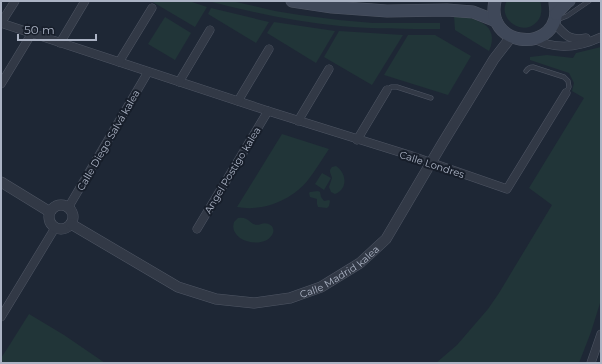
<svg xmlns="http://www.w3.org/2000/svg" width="602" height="364" font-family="Montserrat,sans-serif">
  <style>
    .green { fill: #213538 }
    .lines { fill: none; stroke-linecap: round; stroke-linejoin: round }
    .service-casing { stroke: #4f5664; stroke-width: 5 }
    .minor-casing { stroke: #4f5664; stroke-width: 9 }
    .tertiary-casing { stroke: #4f5664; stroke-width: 11 }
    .secondary-casing { stroke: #4f5664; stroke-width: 13 }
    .service { stroke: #323946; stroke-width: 4 }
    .minor { stroke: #323946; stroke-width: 8 }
    .tertiary { stroke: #323946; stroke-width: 10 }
    .secondary { stroke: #3f4859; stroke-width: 12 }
    .labels { text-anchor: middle; stroke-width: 4; stroke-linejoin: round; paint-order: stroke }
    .street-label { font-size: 10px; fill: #abb3c4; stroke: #171e2a }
  </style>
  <rect width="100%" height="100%" fill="#1e2735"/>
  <g class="green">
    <polygon points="151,1 189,1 207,7 195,27"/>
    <path d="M208,1H232L275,11L300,15L339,20L373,23H440V29C407,29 373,29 340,26C295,22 251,12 208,1Z"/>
    <path d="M507,1H540C542,7 542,14 539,19C525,40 496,19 507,1Z"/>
    <polygon points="211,8 269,22 256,43 208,14"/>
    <path d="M454,16C474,17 501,24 489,51L455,30Z"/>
    <polygon points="165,17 191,33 175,60 148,44"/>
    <polygon points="274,22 335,31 316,63 267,33"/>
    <polygon points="339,31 403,35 372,85 324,57"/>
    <polygon points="408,35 435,35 471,56 448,95 384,75"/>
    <polygon points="601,47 601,163 600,165 601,166 601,300 591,332 579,363 436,363 457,345 488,309 499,293 552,205 529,188 584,98 572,91 574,83 569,73 530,60 530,57 547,55 573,58 576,53"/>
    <path d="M282,134L329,149C322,159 316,170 308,180C292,200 263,212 237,207Z"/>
    <path d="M336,166C346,172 349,189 335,194L331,192L329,187L332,178C331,173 328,171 332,167Z"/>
    <polygon points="322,173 331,178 324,190 315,184"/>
    <polygon points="318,191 320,192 321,197 324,201 329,200 330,201 329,206 327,208 318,207 317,204 317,199 310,197 309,193 310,192"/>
    <path d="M238,218C251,216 250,228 261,224C268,221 277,227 272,235C266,245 249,244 240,238C234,233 232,229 234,222Z"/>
    <polygon points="29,314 64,335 105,363 1,363 1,358 7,349"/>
  </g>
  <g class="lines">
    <g class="service-casing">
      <g id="service">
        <polyline points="557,20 567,16 589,1"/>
        <path d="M526,71C528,68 530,67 533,67L564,77L568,81L569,87L566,93"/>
        <polyline points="387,90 391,87 397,87 431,98"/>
      </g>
    </g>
    <g class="minor-casing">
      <g id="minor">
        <path d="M553,22C565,34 567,41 586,38"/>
        <polyline points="1,23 268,111 409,155 507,189 566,93"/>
        <polyline points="1,23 15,1"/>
        <path d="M535,39C539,41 543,43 547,44C565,49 584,45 601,37"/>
        <polyline points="60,43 85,1"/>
        <polyline points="119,62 152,8"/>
        <polyline points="179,82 210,30"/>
        <polyline points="1,84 32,33"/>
        <polyline points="238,101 269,49"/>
        <polyline points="298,121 329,69"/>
        <polyline points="357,140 387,90"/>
        <polyline points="68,208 148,72"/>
        <polyline points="197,229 268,111"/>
        <polyline points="1,317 55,228"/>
        <polyline points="591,363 601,334"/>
      </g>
    </g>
    <g class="tertiary-casing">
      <g id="tertiary">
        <polyline points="1,182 50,212"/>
        <circle cx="61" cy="217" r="12"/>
        <path id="s1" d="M71,224L178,287L216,299L254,303L290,298L321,287L360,263L386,239L442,144L494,59L511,37"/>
      </g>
    </g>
    <g class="secondary-casing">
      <g id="secondary">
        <polyline points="292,1 332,7 387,11 447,10 473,12 496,21"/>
        <path d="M495,1C485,45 551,54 556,14C556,10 555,5 555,1"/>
        <polyline points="556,14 567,2 569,1"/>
      </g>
    </g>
    <use href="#service" class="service"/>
    <use href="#minor" class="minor"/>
    <use href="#tertiary" class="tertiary"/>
    <use href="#secondary" class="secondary"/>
  </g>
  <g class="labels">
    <g class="street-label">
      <text transform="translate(108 140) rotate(-60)" y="4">Calle Diego Salvá kalea</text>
      <text transform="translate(432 164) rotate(18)" y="4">Calle Londres</text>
      <text transform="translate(232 170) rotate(-59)" y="4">Angel Postigo kalea</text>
      <text dy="4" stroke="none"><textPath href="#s1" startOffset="295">Calle Madrid kalea</textPath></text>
    </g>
  </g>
  <rect width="602" height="364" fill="none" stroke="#abb3c4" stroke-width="4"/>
  <path d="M18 34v6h78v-6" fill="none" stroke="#abb3c4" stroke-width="2"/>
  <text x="24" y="34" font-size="12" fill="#abb3c4" stroke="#171e2a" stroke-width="3" paint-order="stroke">50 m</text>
</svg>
